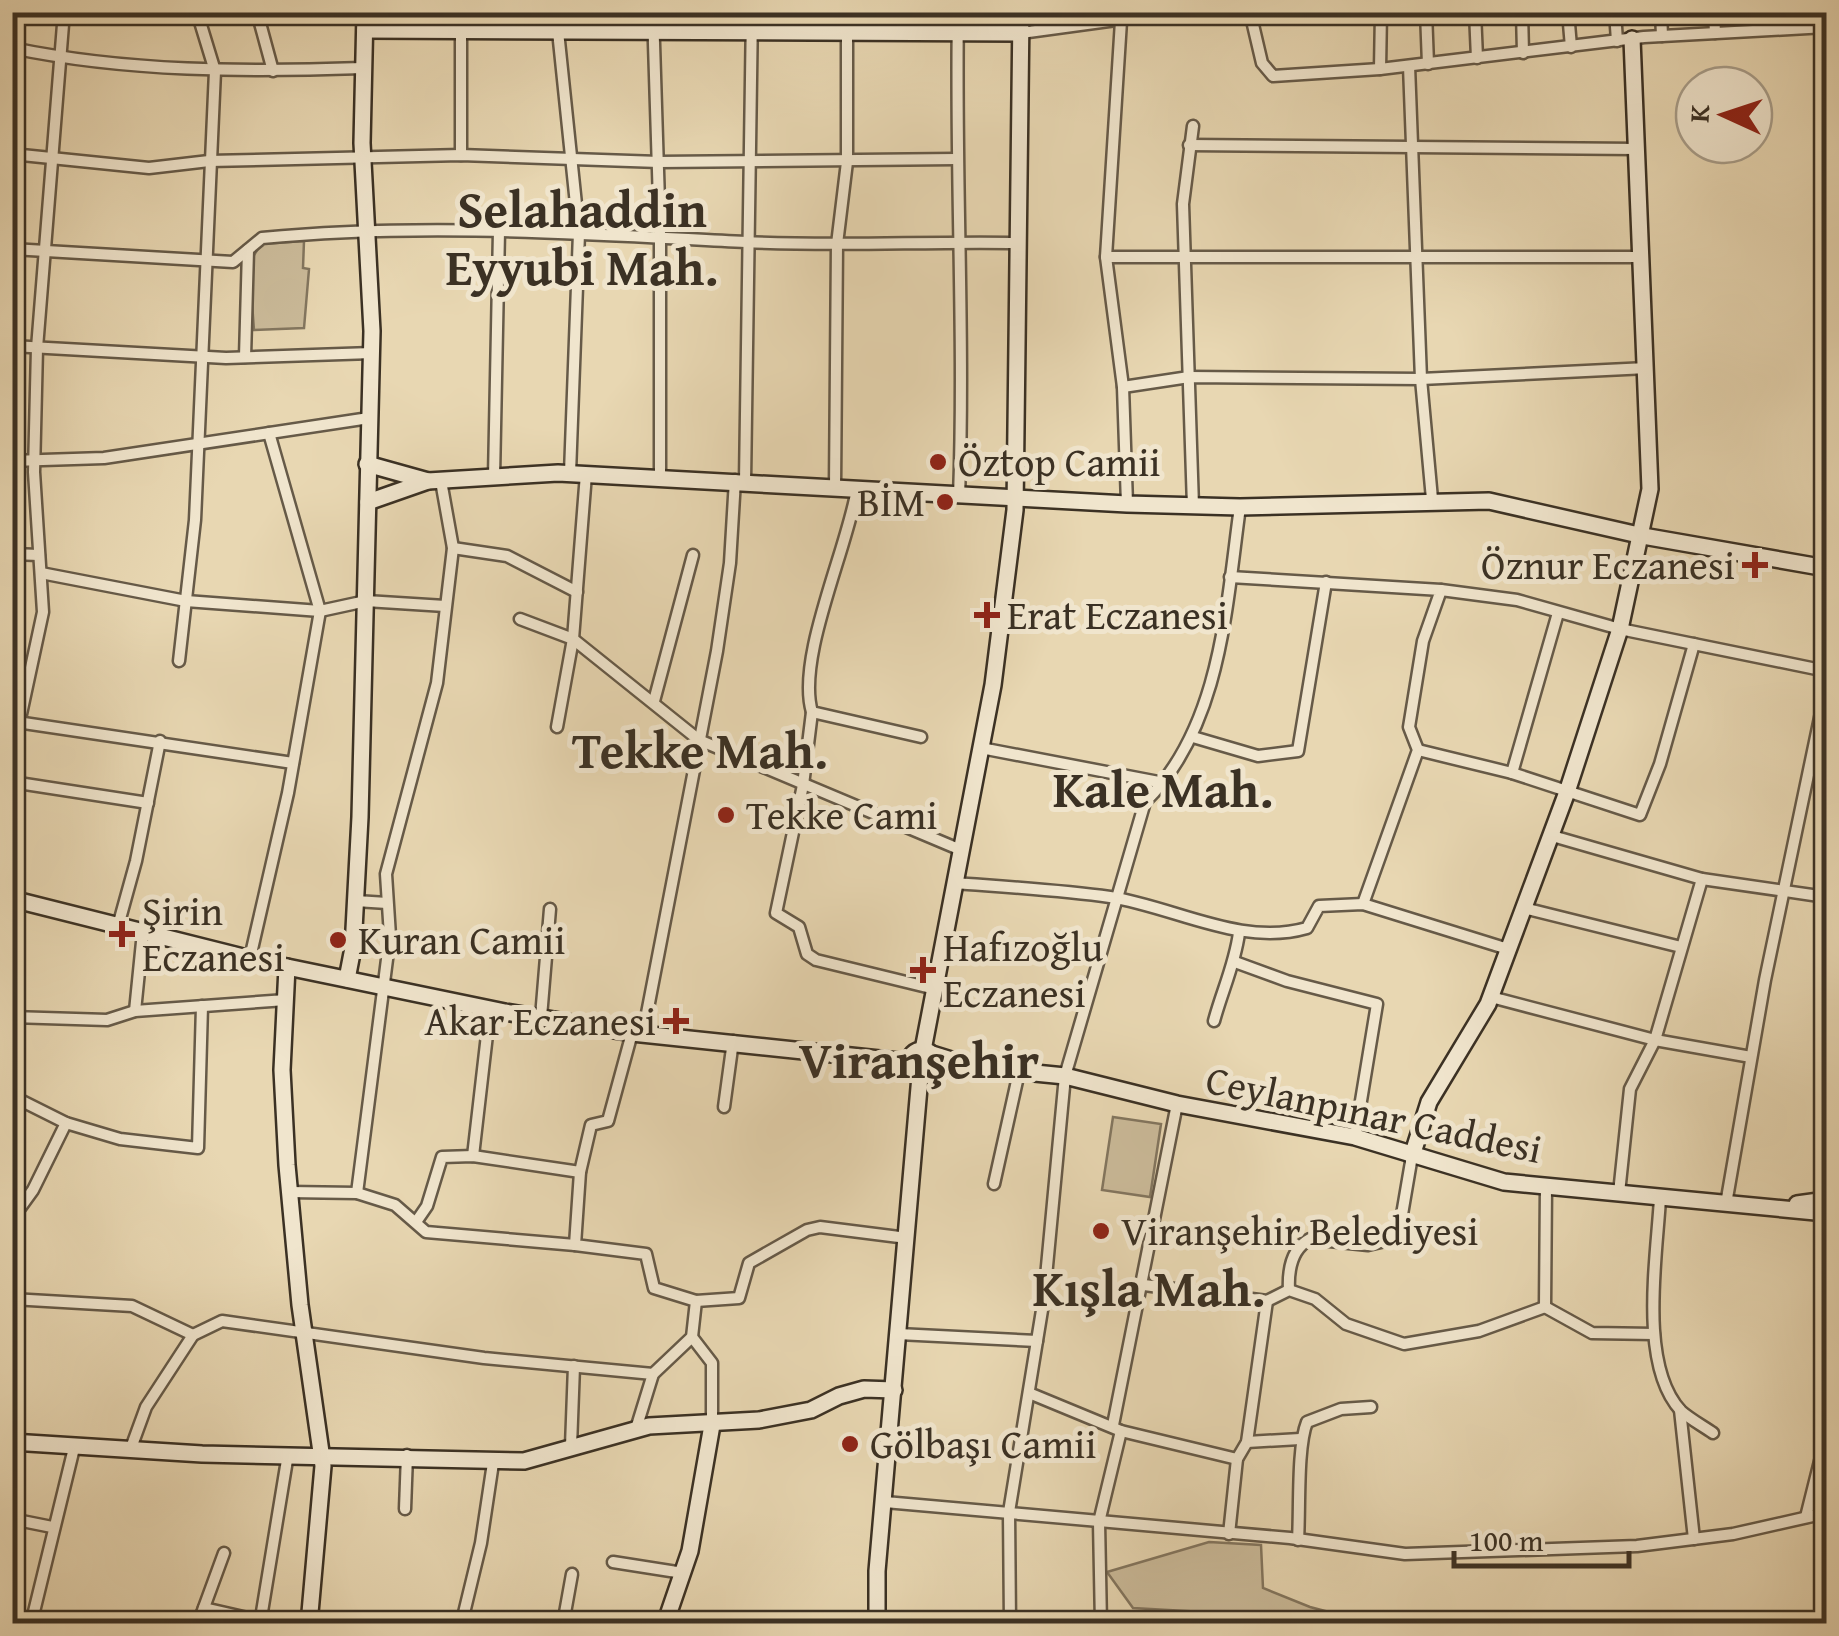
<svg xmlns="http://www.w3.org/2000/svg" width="1839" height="1636" font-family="'Gentium Book Plus',serif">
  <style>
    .green { fill: #cbbb9a; stroke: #83765f; stroke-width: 2.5 }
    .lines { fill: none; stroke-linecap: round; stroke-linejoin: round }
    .street-casing { stroke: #665a48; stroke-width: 15 }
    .secondary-casing { stroke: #3b3124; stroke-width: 20 }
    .street { stroke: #f0e5cd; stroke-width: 10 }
    .secondary { stroke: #f0e5cd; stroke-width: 15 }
    .poi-dot { fill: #8f2418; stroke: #f0e5cd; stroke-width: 4 }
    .labels { text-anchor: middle; stroke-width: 10; stroke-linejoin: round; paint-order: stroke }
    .poi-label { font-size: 40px; fill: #3b3124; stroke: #f0e5cd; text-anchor: start }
    .street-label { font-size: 40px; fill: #3b3124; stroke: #f0e5cd }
    .district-label { font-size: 50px; font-weight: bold; fill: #3b3124; stroke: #f0e5cd }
  </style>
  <rect width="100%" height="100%" fill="#e8d7b2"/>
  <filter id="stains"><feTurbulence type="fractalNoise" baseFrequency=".002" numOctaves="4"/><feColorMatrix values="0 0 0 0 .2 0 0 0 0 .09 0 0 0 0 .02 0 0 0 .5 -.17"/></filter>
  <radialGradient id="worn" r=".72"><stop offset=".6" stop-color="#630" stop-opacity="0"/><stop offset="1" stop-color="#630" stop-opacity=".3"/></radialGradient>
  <g class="green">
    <polygon points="304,241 303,268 309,269 304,328 254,330 249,263 261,244"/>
    <polygon points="1113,1117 1161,1124 1150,1197 1102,1190"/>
    <polygon points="1209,1542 1261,1545 1263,1588 1310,1607 1363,1621 1554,1623 1249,1623 1239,1614 1133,1608 1107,1572"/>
  </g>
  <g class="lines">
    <g class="street-casing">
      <g id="street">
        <polyline points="257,12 273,71"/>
        <polyline points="556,12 579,233 570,473"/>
        <polyline points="653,12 660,234 660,477"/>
        <path d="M958,12C955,174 965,335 959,497"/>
        <polyline points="1250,12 1262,63 1273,76 1380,69 1644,37 1826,27"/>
        <polyline points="1426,12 1428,64"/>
        <polyline points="1475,12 1477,58"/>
        <polyline points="1522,12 1523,53"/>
        <polyline points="1568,12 1571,47"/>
        <polyline points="1615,12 1617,41"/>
        <polyline points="1661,12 1662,36"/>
        <polyline points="1714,12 1715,33"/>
        <polyline points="1121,21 1106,257 1123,387 1127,504"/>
        <polyline points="1021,33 1175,12"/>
        <path d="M12,48C128,72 246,72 363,68"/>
        <polyline points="1409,66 1421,379 1432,499"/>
        <polyline points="1380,69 1381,12"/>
        <polyline points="1193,126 1183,204 1193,506"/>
        <polyline points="1189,145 1637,149"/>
        <polyline points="12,154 149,168 209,161 461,155 659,162 956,159"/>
        <polyline points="461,155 461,12"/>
        <path d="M12,249L233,262L262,238C423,222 586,234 746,242C837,247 928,241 1019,243"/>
        <polyline points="1106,257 1642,257"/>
        <polyline points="12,346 226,358 372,353"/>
        <polyline points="245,357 248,250"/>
        <polyline points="1123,387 1189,377 1421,379 1647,368"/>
        <polyline points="12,461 104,458 369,418"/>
        <polyline points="494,477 499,231"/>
        <polyline points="745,481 752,12"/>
        <polyline points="835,487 837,244 847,162 847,12"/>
        <path d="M857,489C847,550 796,658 812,712L921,737"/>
        <polyline points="453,548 507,556 577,592"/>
        <polyline points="12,554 39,555"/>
        <polyline points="41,573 186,601 320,611 366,601 445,606"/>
        <polyline points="1230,577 1441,590 1423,641 1409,727 1418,750 1363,904"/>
        <polyline points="1441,590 1517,600 1620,629 1826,671"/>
        <polyline points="520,619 573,639 699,740 961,850"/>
        <polyline points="179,661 195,520 215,71 197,12"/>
        <polyline points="654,701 693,555"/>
        <polyline points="812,712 803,785 776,913 799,927 807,954 816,960 935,989"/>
        <polyline points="17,722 293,763"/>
        <polyline points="557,727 573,639 586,474"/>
        <polyline points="1193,737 1258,756 1298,751 1326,582"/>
        <polyline points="981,748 1164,783"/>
        <polyline points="1418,750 1512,773 1640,815 1660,764 1694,644"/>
        <polyline points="12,756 43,612 34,472 37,348 64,12"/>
        <polyline points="1512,773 1558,613"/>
        <polyline points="12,782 148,803"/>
        <polyline points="1549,835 1702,879 1826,897"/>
        <path d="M955,883C1007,887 1059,890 1110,897C1175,907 1241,947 1307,928L1319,906L1363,904L1508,949"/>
        <polyline points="356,901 387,903"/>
        <polyline points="1524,908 1681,947"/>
        <polyline points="118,926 136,861 160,741"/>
        <polyline points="250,958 288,793 320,611 269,433"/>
        <polyline points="1235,962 1287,981 1377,1004 1355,1137"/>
        <polyline points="1491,997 1655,1040 1751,1057"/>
        <polyline points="135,1011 143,932"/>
        <polyline points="12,1017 107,1020 135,1011 286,1000"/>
        <polyline points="541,1017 550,909"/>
        <path d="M1214,1021C1222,991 1235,964 1239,933"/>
        <polyline points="632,1033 608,1121 591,1125 580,1172 575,1245 646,1254 654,1288 696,1301 692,1337 653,1374 636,1429"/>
        <polyline points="643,1034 717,651 730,563 735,480"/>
        <polyline points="12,1096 66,1123 120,1139 198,1148 202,1006"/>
        <polyline points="724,1107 733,1041"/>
        <polyline points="473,1156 490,1009"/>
        <polyline points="994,1184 1019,1072"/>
        <polyline points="289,1192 357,1193 395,1205 426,1232 575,1245"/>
        <polyline points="357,1193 390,936 386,874 437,683 453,548 441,481"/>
        <polyline points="1619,1193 1630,1089 1655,1040 1702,879"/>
        <path d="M1660,1198C1657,1256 1638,1365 1681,1411C1690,1419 1703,1426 1713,1433"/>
        <polyline points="1726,1204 1765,980 1826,689"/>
        <polyline points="12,1219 33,1190 66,1123"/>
        <polyline points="416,1222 427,1206 442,1157 473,1156 580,1172"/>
        <polyline points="1144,1285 1267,1301 1289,1290 1315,1299 1346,1324 1404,1344 1479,1331 1545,1307"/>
        <path d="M1289,1290C1288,1271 1291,1249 1310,1239L1368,1245L1398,1238L1412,1156"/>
        <polyline points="12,1299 132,1306 193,1335"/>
        <polyline points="696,1301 739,1298 749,1263 807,1230 820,1227 907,1238"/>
        <polyline points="1545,1307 1546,1186"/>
        <polyline points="1545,1307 1592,1333 1654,1334"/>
        <polyline points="898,1334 1037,1341"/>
        <polyline points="692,1337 712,1363 712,1424"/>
        <polyline points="1029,1393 1121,1431 1237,1459"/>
        <polyline points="1680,1410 1694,1539"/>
        <polyline points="1113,1425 1177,1104"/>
        <polyline points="1247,1442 1300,1439"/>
        <polyline points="571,1446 574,1366"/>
        <polyline points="131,1448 146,1407 193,1335 222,1321 484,1358 653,1374"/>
        <polyline points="885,1502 1290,1538 1405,1554 1637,1546 1733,1534 1826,1513"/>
        <polyline points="405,1509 407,1455"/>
        <polyline points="1806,1517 1826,1437"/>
        <polyline points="12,1519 52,1527"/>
        <polyline points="1229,1534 1237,1459 1247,1442 1267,1301"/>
        <path d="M1298,1540C1300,1508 1297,1447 1307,1422L1341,1409L1371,1407"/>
        <polyline points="613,1562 683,1573"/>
        <polyline points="204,1608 261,1621 309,1622"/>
        <polyline points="464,1613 481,1543 493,1463"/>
        <polyline points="31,1624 75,1444"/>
        <polyline points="120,1624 122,1624"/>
        <polyline points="194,1624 202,1613 224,1553"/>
        <polyline points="260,1624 288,1454"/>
        <polyline points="563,1624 572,1574"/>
        <path d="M1010,1624L1009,1512L1044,1298L1065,1076L1145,802C1221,727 1226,608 1240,507"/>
        <polyline points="1101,1624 1099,1522 1121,1431"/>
      </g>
    </g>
    <g class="secondary-casing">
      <g id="secondary">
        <polyline points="365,30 1021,33"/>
        <polyline points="367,464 428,481"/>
        <polyline points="368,502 428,481 558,473 1127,504 1240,507 1489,501 1643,536 1826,568"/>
        <polyline points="12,899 263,962 505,1012 632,1033 908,1062"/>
        <polyline points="287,967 282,1070 287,1165 300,1305 323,1466 309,1624"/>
        <polyline points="347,979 353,948 360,817 372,331 362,143 365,12"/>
        <circle cx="922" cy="1063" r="13"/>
        <polyline points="923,1050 993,685 1015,510 1021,12"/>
        <polyline points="932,1054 974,1067 1065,1076 1177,1104 1355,1137 1504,1182 1826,1213"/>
        <polyline points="1412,1156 1429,1102 1488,1004 1567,792 1620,629 1650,489 1632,39"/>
        <polyline points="1797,1204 1826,1200"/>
        <polyline points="12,1442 202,1454 524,1461 649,1426 759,1420 811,1410 839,1396 864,1389 894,1390"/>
        <polyline points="665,1624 690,1551 712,1425"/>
        <polyline points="877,1624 877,1571 920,1076"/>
      </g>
    </g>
    <use href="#street" class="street"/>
    <use href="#secondary" class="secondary"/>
  </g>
  <g class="poi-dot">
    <circle cx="938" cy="462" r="10"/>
    <circle cx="945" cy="502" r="10"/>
    <path d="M1750 550h10v10h10v10h-10v10h-10v-10h-10v-10h10z"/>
    <path d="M982 600h10v10h10v10h-10v10h-10v-10h-10v-10h10z"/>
    <circle cx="726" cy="815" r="10"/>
    <path d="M117 919h10v10h10v10h-10v10h-10v-10h-10v-10h10z"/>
    <circle cx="338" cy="940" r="10"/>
    <path d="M918 955h10v10h10v10h-10v10h-10v-10h-10v-10h10z"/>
    <path d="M671 1006h10v10h10v10h-10v10h-10v-10h-10v-10h10z"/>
    <circle cx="1101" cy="1231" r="10"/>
    <circle cx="850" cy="1444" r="10"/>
  </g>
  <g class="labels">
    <g class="poi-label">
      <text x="958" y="476">Öztop Camii</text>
      <text x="925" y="516" text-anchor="end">BİM</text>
      <text x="1735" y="579" text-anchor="end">Öznur Eczanesi</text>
      <text x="1007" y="629">Erat Eczanesi</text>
      <text x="746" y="829">Tekke Cami</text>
      <text x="142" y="925">Şirin<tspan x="142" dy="46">Eczanesi</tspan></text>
      <text x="358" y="954">Kuran Camii</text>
      <text x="943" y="961">Hafızoğlu<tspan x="943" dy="46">Eczanesi</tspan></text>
      <text x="656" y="1035" text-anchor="end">Akar Eczanesi</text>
      <text x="1121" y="1245">Viranşehir Belediyesi</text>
      <text x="870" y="1458">Gölbaşı Camii</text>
    </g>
    <g class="street-label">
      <text transform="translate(1374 1114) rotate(12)" y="14">Ceylanpınar Caddesi</text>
    </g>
    <g class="district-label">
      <text x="582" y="227">Selahaddin<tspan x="582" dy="58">Eyyubi Mah.</tspan></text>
      <text x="700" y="768">Tekke Mah.</text>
      <text x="1163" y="807">Kale Mah.</text>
      <text x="919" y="1078">Viranşehir</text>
      <text x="1149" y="1306">Kışla Mah.</text>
    </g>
  </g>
  <rect width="1839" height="1636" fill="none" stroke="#e8d7b2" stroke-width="50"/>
  <rect x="15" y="15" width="1809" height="1606" fill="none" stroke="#3b3124" stroke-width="5"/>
  <rect x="25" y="25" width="1789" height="1586" fill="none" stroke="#3b3124" stroke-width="2.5"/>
  <g transform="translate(1724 115) rotate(273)"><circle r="48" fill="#f0e5cd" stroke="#a89d89" stroke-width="2.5"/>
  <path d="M0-8L18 38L0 25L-18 38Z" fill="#8f2418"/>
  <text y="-15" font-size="28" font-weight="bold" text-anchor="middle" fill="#3b3124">K</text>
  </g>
  <path d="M1454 1551v15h175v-15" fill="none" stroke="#3b3124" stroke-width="5"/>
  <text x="1469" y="1551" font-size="30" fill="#3b3124" stroke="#f0e5cd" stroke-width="8" paint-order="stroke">100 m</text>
  <rect width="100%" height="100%" filter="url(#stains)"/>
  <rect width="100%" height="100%" fill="url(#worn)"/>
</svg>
